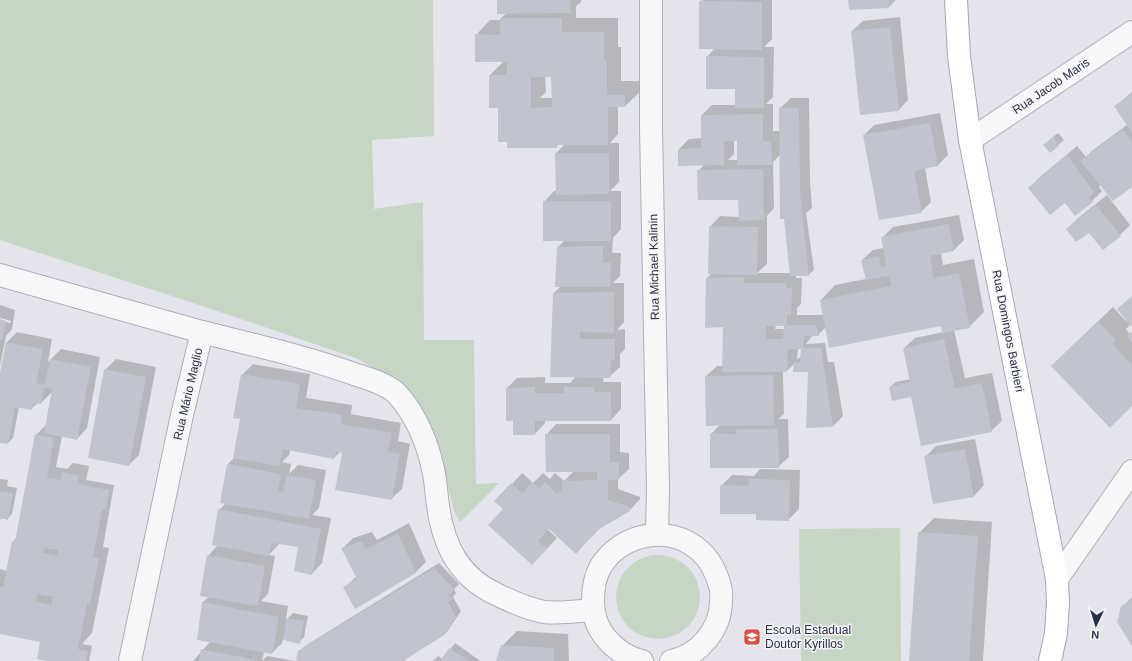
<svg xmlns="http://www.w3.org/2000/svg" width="1132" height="661" font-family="Helvetica,sans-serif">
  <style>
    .green { fill: #c5d6c4 }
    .shadow { fill: #0003; fill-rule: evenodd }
    .building { fill: #c1c3cf; fill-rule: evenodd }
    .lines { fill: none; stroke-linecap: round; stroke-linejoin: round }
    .minor-casing { stroke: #acaeba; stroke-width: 24 }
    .major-casing { stroke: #a2a6b9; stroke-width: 24 }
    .minor { stroke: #f7f7fa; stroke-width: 22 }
    .major { stroke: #fff; stroke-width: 22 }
    .labels { text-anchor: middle; stroke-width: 3; stroke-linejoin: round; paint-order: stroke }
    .street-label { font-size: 12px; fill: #2a2e46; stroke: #f4f5f9 }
    .poi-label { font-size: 12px; fill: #2a2e46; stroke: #f4f5f9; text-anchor: start }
  </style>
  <rect width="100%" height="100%" fill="#e4e5ec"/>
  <g class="green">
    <polygon points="0,0 433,0 434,136 372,140 374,209 423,202 424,340 474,340 476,484 499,483 460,522 454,511 435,434 407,387 356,358 199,305 0,240"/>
    <polygon points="900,528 901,661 801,661 799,529"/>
    <circle cx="658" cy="597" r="42"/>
  </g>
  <g class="shadow">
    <path d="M498,0H581V2L576,6V18H618V47H621V81H640V92L625,106H618V134L610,143H619V182L610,191H621V229L613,238L612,253H621L620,276L613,283H624V322L617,330L625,329V349L620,354V367L609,377H604L603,382H621V409L611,420H545V423L535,434L514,420L507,388L517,378L545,377V383H570L576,376L554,293L561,286L558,247L565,240L544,202L554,191H557L556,153L565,144H559L556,147L499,107L490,75L504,61L476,35L490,20H501V18L507,13ZM545,76H552V98H540L546,92Z"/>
    <path d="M702,0H772V39L764,47H774L773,97L766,104H773V131H781L780,108L791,98H809L810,181L812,208L806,213L814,270L808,275H796V278H802L801,304L797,308V315H824L821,300L835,285L866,279L862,260L873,250L884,248L882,238L893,227L959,215L964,240L954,250L941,253L943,265L974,259L984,312L969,327L954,330L965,378L992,373L1002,421L991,431L890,387L896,382L911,379L904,348L915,338L943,332L941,325L826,327L818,335H813L806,344L825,343L828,362H834L843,416L833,426L809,373L795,363L787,371H783L784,414L778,419H788L789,457L778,467L711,434L720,425L706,376L717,366H723L724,326L706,327L707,278L712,273L710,227L720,216L740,217L739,199L698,171L705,164L679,149L689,139L702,138V115L712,105H736V88L707,57L715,48L700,2ZM734,140H738V160H728L734,154ZM781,154L791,273H757L767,264V217H766L774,208L773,162ZM776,325H785V329H775ZM798,347H804L802,349V357H800L797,360Z"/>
    <polygon points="849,0 896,0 889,7 850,9"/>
    <polygon points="900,17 908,100 898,111 852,31 863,21"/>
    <polygon points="1132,92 1132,185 1101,184 1099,187 1102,191 1092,201 1065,202 1029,188 1040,177 1077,146 1086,157 1092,151 1128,124 1116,106"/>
    <polygon points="940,113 948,155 938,165 925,168 931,202 921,212 864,135 874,125"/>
    <polygon points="1058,133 1064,140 1050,152 1049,140"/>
    <polygon points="1107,195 1130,225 1120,235 1067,229 1077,219"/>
    <polygon points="1132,296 1132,325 1131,324 1126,329 1130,334 1132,332 1132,405 1066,352 1113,307 1126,321 1127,320"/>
    <polygon points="0,305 15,310 12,329 6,336 0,366 0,320 10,323 11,321 0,318"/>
    <polygon points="17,332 52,339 48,362 61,349 100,357 87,428 77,439 62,436 56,467 67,469 73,463 89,466 86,480 114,485 103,547 109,548 92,633 82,644 92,646 89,661 52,661 43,641 0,633 0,569 7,571 13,542 16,538 36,435 47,424 53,391 41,403 38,403 31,409 19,407 13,438 8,443 0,442 0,379 7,342"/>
    <polygon points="116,359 156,367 139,455 129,465 105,370"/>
    <polygon points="253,364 310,374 306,398 352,405 351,414 401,423 398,441 410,444 402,489 391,499 343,452 340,452 334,458 290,450 289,455 282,462 291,464 289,474 298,465 326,470 319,508 312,515 331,518 322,563 312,574 299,546 280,543 269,555 275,556 268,594 261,601 288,606 286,620 293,613 308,616 304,637 299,642 283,639 282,643 272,653 264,652 262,661 267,656 295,661 193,661 210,642 203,602 209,597 208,556 218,545 219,510 226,503 221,502 228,464 235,457 241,418 242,375"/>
    <polygon points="556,424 620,424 620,452 629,453 629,469 618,479 618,489 640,497 640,499 630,510 601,527 576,553 549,528 548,530 557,538 542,554 504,509 512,484 522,473 533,483 543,473 550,479 555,473 564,481 574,471 546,435"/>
    <polygon points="975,439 984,485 974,496 934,503 925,457 936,446"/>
    <polygon points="760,469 800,470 799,509 788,520 757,513 721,486 732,475 754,476"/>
    <polygon points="0,479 8,480 7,486 17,488 12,514 7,519 1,518 0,522"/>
    <polygon points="934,518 992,522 983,661 910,661 919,533"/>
    <polygon points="409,523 426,562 416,572 356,608 345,587 357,576 343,548 353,538 372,532 377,540"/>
    <polygon points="439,563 459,584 454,589 456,593 453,597 461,611 449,629 444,635 406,658 404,661 297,661 299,652 305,646"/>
    <polygon points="1132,597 1132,645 1122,607"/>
    <polygon points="517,631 568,634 569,661 497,661 502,646"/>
    <polygon points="455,643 479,660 479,661 433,661 438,656 443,659"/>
  </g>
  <g class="building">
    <polygon points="497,0 570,0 571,13 497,14"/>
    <polygon points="848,0 889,0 889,8 849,10"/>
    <polygon points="699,1 762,2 762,50 699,49"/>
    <path d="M500,18H562V32H604V61H607V95H625V107H608V145H557V148H507V142H498V108H489V75H507V62H475V34L500,35ZM531,77H551L552,107L531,108Z"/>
    <polygon points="890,27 899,111 860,115 851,31"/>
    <polygon points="706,56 764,57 764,108 735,108 735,89 706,89"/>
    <polygon points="1132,94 1132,133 1114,106"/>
    <polygon points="779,108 799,108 800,192 809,276 790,276 784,219 780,219"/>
    <polygon points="763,114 763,141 771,141 772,165 737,165 737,141 724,141 724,165 678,166 678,149 701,148 701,115"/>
    <polygon points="930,123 938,166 914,171 922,213 879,220 863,135"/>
    <polygon points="1123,129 1132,142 1132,187 1113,201 1080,161"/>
    <polygon points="1053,137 1059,146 1050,153 1043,145"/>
    <polygon points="555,153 609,153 609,194 556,195"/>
    <polygon points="1067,155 1094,192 1089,197 1093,202 1075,216 1065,203 1050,215 1028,188"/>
    <polygon points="763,169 764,220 739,221 738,200 698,200 697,170"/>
    <rect x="543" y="201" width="68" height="40"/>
    <polygon points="1096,205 1121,236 1103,250 1089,233 1076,242 1066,229"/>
    <polygon points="949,224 954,251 930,256 934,278 959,273 970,328 942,333 941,326 829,348 820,300 891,286 889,276 866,280 861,260 879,256 881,267 886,266 881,237"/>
    <polygon points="709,226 758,227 757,275 708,274"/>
    <polygon points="603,246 603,263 611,263 610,287 555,287 557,247"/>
    <path d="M744,277V283H786V288H792L791,315H787V325H816L819,336H804L803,348H821L833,427L806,428L808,372H793L794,362H800L801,349H788L787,372H722L723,327L705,328L706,278ZM766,326H784L783,339H766Z"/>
    <polygon points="614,292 614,333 580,332 580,339 615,339 615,360 611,360 610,378 550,377 553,293"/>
    <polygon points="1132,296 1132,327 1117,309"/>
    <polygon points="0,319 6,321 2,341 0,340"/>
    <polygon points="1098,321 1116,340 1112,344 1132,365 1132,406 1110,428 1051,366"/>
    <polygon points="1132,331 1132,342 1127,336"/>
    <polygon points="944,339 955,388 982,383 992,432 921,446 911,397 892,401 889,387 910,382 903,348"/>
    <polygon points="6,342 43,349 36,383 45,384 50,359 91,367 77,440 44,433 52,389 44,388 41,404 33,403 32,410 15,407 8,444 0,443 0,373"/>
    <polygon points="104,369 146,377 129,466 88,458"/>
    <polygon points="241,374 300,384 296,408 342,415 341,424 392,433 388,452 400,454 392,500 335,490 342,453 336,452 334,459 283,449 279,466 233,458 240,419 233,418"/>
    <polygon points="773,375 774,425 706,426 705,376"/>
    <polygon points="535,387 535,393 564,393 564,387 594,387 594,392 611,392 611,421 535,421 535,435 513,435 513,421 506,421 506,388"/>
    <polygon points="736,429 778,429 779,468 710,468 710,433 736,434"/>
    <path d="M35,434L54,438L47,478L61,480L62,472L79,476L78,484L109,490L106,510H102L93,557L99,558L90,604L87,603L78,649L88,651L86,661H47L37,659L40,642L0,634V587H3L12,541L15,542ZM44,548L58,550L57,556L43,553ZM38,594L53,597L52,605L36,602Z"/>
    <polygon points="545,434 610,434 610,462 619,462 619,480 608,480 608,500 630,507 630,511 601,528 588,540 576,554 549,529 538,541 547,549 532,565 488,525 503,509 494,501 511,483 522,493 532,482 539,489 545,482 557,494 562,491 562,481 597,480 597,472 546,472"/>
    <polygon points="965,449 974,497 933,504 924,456"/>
    <polygon points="227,464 281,474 278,491 283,492 287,475 316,480 309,519 220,503"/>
    <polygon points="749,479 790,480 789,521 756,520 756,514 720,514 720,485 749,486"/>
    <polygon points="0,491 13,493 8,520 0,518"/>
    <polygon points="218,509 321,529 312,575 294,571 298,547 272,543 269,556 212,545"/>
    <polygon points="918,532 978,536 969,661 909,661"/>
    <polygon points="398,533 416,573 355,609 343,587 357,579 341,548 362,541 366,549"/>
    <polygon points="207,555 265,566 258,606 200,596"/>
    <polygon points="434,568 455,590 449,595 452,599 448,602 456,617 444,635 403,661 296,661 298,651"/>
    <polygon points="1132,600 1132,646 1117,622 1121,606"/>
    <polygon points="202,602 279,617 272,654 197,640"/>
    <polygon points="287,618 304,621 300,644 283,640"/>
    <polygon points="501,645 554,648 554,661 496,661"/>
    <polygon points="449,648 469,661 440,661"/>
    <polygon points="201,649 255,660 255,661 199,661"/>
  </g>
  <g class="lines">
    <g class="minor-casing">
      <g id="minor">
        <polyline points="651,0 651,128 658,488 657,534"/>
        <polyline points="970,140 1132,32"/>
        <polyline points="0,275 202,332 182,415 130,661"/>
        <path d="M202,332C253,345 304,356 354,374C367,378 384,383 395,392C402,399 408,407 413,416C423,433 429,450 433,469C436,481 436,493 438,505C443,545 459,577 496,594C512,602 528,609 544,612C560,614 577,611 593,610"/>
        <polyline points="1057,579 1132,471"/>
        <path d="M642,661C627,658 615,649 605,637C597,627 593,614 593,601C593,589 595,576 601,566C622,533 669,524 699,550C710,559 716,572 720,586C722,591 721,596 721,601C721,629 699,656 671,661"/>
      </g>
    </g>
    <g class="major-casing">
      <polyline id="major" points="956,0 959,56 970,140 1057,579 1058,603 1056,633 1050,661"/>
    </g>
    <use href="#minor" class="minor"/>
    <use href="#major" class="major"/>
  </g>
  <defs>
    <g id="school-square" transform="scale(0.9)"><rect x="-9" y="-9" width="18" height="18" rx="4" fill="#d55045" stroke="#f4f5f9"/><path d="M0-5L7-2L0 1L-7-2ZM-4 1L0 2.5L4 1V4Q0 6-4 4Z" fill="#fff"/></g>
  </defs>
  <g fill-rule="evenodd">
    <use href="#school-square" x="752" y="637"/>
  </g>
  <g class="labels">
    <g class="street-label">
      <text transform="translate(1051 86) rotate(-34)" y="4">Rua Jacob Maris</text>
      <text transform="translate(654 267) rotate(-91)" y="4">Rua Michael Kalinin</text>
      <text transform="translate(1008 331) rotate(79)" y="4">Rua Domingos Barbieri</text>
      <text transform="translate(188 394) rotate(-77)" y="4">Rua Mário Maglio</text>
    </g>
    <g class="poi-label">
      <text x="765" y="634">Escola Estadual<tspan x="765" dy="14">Doutor Kyrillos</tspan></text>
    </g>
  </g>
  <g transform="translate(1096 625) rotate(184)" stroke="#f4f5f9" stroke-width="3" paint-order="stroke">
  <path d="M0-3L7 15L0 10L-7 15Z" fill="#2a2e46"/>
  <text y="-6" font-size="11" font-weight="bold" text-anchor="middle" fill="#2a2e46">N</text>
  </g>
</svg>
